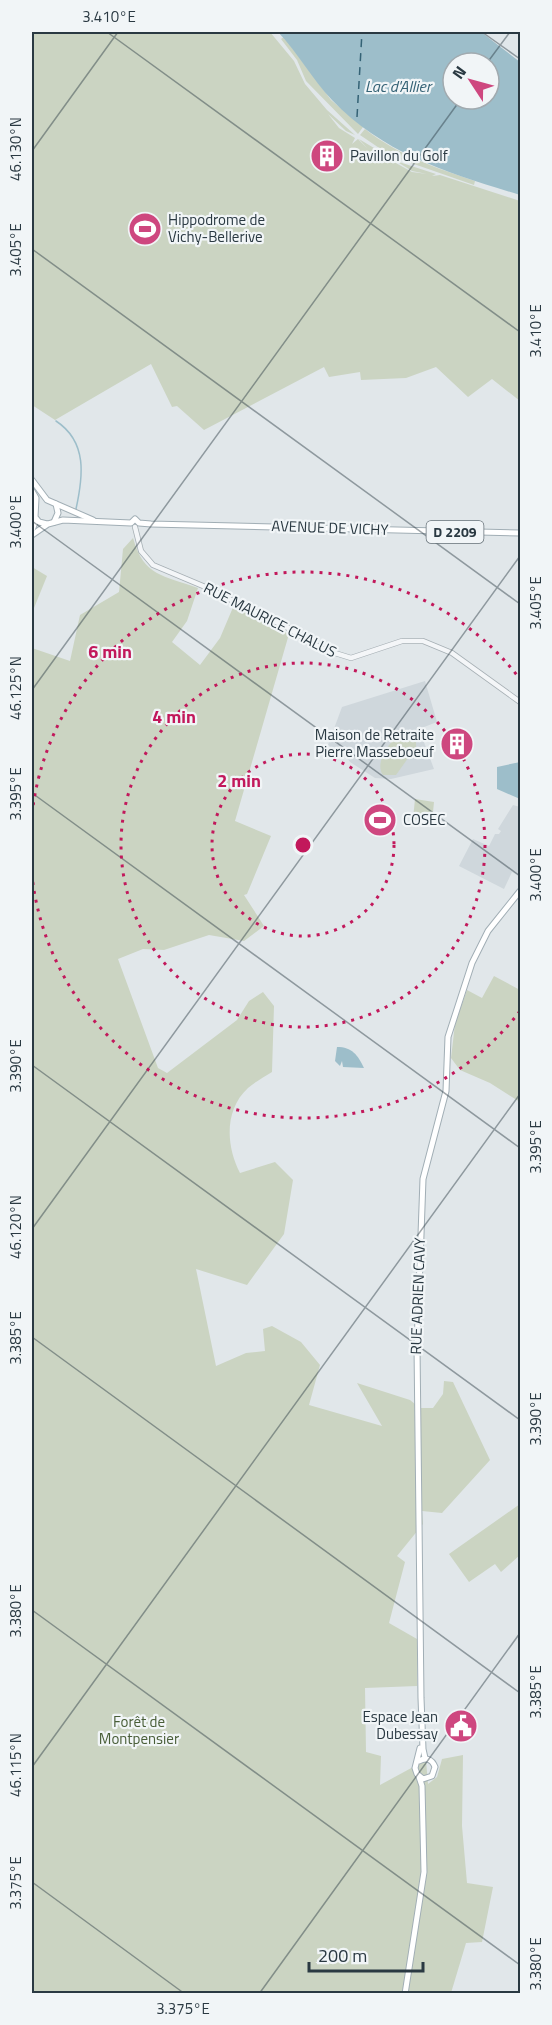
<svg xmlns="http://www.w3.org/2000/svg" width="552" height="2025" font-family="'Titillium Web',sans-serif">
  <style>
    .built { fill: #cfd7dc }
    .green { fill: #cbd4c2 }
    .water { fill: #9dbeca; fill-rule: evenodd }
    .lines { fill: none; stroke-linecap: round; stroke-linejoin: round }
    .stream { stroke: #9dbeca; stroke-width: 1.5 }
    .ferry { stroke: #346275; stroke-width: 1.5; stroke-dasharray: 8 6; stroke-linecap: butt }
    .minor-casing { stroke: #a6afb4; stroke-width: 6 }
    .major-casing { stroke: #a1aeb5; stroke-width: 7 }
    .minor { stroke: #f4f6f8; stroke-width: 4.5 }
    .major { stroke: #fff; stroke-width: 5 }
    .ticks { fill: none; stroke: #2a3942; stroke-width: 1.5; stroke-opacity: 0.45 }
    .ring { fill: none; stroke: #c2185b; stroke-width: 3; stroke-dasharray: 3 6 }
    .labels { text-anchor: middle; stroke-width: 4.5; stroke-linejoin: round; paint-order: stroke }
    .shield { fill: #f1f5f7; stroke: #667178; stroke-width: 1.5 }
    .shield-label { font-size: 14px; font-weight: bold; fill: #2a3942 }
    .poi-label { font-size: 15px; fill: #2a3942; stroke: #f1f5f7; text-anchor: start }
    .street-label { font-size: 15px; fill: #2a3942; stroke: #f1f5f7 }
    .park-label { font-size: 15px; fill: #485d37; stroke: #f1f5f7 }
    .water-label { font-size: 16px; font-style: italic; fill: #346275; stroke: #f1f5f7 }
    .centre { fill: #c2185b; stroke: #f1f5f7; stroke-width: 3 }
    .ring-label { font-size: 18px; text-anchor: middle; font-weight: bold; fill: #c2185b; stroke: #f1f5f7; stroke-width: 4.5; stroke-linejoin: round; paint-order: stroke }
    .neatline { fill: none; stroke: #2a3942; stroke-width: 2 }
    .ticks-label { font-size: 15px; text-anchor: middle; fill: #2a3942 }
  </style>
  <rect width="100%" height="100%" fill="#e1e7ea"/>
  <g class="built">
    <polygon points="425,681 437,722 419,729 434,769 391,779 375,778 350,762 344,753 339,754 328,745 342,707"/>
    <polygon points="513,805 520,807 520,877 512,872 504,889 459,866 473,839 489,846 495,834 499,834 501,831 498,829"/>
  </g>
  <g class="green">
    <polygon points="32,32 270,32 294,61 305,84 327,110 355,135 346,131 328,114 339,128 355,138 352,144 358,139 367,148 359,139 394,160 388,161 394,162 412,172 427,174 412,171 396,161 436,174 432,176 440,175 520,201 520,401 492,379 468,397 436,367 406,378 361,380 360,372 329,377 324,367 204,430 177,406 172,407 151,364 55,420 32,405"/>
    <polygon points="284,37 331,100 363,127 358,134 306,81 297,60 281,39"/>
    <path d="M365,129C398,155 436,168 475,181L474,185L391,156L360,135Z"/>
    <path d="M133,538C144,577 163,575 198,588L187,621L172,642L200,665L220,638L234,605L289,634L235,821L271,836L247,894L244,895L264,926L244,941L209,935L164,950L143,949L118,959L158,1068L167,1073L237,1020L249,1001L263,992L274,1006L272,1072C264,1077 255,1082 248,1088C224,1110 226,1146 240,1173L275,1162L293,1180L284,1234L247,1285L196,1269L216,1366L246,1353L265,1351L263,1329L272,1326L301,1342L320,1365L309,1405L382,1426L357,1383L410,1400L420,1408H433L443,1394L444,1381L453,1382L490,1460L442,1513L422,1511L423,1524L397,1556L405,1562L389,1623L417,1639V1686L365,1688L366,1752L381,1756L380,1785L426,1760L428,1784L437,1777L442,1759L463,1755L462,1826L467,1883L493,1887L482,1942L466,1943L451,1993H32V648L70,661L80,615L119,592L123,549Z"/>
    <polygon points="32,567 47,576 32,613"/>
    <path d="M408,731L416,738V747L396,775H383C373,762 393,734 408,731Z"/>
    <polygon points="415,799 434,802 432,822 413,819"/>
    <polygon points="494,976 520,990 520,1102 490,1083 460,1070 451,1058 455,1024 467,990 482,998"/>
    <polygon points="520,1504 520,1555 501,1572 495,1564 469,1582 449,1554"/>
  </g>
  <g class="water">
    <path d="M278,32H481L520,62V195C449,173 385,155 332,100C312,79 298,53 278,32ZM453,63H489V99H453Z"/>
    <polygon points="520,762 520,799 497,789 497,767"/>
    <path d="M337,1047C352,1047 358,1055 364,1068L343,1067L342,1061L340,1066L335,1061Z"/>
  </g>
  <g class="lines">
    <path class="stream" d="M56,421C88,442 83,477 76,509"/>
    <polyline class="ferry" points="357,117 362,32"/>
    <g class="minor-casing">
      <polyline id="minor" points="135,527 141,551 153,565 203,586 288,628 322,649 351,658 402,641 423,641 452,653 520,702"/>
    </g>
    <g class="major-casing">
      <g id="major">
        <polyline points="32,480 47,500 93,520"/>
        <polyline points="32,491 36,498 35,517 39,522 47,524"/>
        <polyline points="54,522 58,513 56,504"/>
        <polyline points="32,530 36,520"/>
        <polyline points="32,535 48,524 63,520 131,523 135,519 139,523 151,524 520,533"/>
        <polyline points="425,1758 423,1749 421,1698 417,1346 423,1179 446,1091 448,1037 472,963 488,931 520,891"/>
        <path d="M419,1761C426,1757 432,1759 435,1767L432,1776L423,1779L417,1774L415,1768L420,1748"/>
        <polyline points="405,1994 424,1872 422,1786 419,1777"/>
      </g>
    </g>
    <use href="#minor" class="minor"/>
    <use href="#major" class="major"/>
  </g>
  <path class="ticks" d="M107,32L520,332M482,32L520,59M487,63L510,32M32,151L118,32M32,249L520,604M32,521L520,876M32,690L461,99M32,793L520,1148M32,1065L520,1420M32,1229L520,556M32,1337L520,1693M32,1610L520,1965M32,1767L520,1094M32,1882L185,1994M259,1994L520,1633"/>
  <g class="ring">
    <circle cx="303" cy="845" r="91"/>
    <circle cx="303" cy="845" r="182"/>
    <path d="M520 1011A273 273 0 0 1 32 876M32 814A273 273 0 0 1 520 679"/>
  </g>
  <defs>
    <g id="building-disc" transform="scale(1.725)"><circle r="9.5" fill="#ce477f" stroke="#f1f5f7"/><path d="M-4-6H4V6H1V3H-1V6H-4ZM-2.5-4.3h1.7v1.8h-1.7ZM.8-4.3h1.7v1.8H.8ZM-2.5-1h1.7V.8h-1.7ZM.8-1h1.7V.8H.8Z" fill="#fff"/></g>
    <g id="stadium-disc" transform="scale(1.725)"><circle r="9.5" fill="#ce477f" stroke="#f1f5f7"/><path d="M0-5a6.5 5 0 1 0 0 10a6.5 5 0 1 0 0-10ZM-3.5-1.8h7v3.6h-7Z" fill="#fff"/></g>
    <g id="civic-disc" transform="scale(1.725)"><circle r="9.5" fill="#ce477f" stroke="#f1f5f7"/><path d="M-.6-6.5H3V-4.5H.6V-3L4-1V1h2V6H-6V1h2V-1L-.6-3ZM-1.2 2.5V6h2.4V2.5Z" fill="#fff"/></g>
  </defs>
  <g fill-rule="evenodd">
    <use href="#building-disc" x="327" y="156"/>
    <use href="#stadium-disc" x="145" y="229"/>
    <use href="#building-disc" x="457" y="744"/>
    <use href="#stadium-disc" x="380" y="820"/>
    <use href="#civic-disc" x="461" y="1726"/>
  </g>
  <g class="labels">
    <rect class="shield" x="426.5" y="521" width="57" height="22" rx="4.5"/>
    <g class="shield-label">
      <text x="455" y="537">D 2209</text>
    </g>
    <g class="poi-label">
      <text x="350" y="161">Pavillon du Golf</text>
      <text x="168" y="225">Hippodrome de<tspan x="168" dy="17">Vichy-Bellerive</tspan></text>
      <text x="434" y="740" text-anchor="end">Maison de Retraite<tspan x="434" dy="17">Pierre Masseboeuf</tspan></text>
      <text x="403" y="825">COSEC</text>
      <text x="438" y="1722" text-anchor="end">Espace Jean<tspan x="438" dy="17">Dubessay</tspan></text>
    </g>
    <g class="street-label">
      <text transform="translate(330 528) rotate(2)" y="5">AVENUE DE VICHY</text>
      <text transform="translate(270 620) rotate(27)" y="5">RUE MAURICE CHALUS</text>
      <text transform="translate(418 1296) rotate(-88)" y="5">RUE ADRIEN CAVY</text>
    </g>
    <g class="park-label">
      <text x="139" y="1727">Forêt de<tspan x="139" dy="17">Montpensier</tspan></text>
    </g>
    <g class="water-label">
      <text x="398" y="92">Lac d'Allier</text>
    </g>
  </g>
  <circle cx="303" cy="845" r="9" class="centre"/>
  <g class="ring-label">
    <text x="110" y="658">6 min</text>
    <text x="174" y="723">4 min</text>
    <text x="239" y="787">2 min</text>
  </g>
  <rect width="552" height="2025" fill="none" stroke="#f1f5f7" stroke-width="66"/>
  <g transform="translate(471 81) rotate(306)"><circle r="28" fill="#f1f5f7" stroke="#a1aaaf" stroke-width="1.5"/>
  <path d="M0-4.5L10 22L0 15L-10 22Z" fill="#ce477f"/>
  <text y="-9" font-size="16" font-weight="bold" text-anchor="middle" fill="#2a3942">N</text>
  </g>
  <path d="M309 1962v9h114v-9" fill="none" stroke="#2a3942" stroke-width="3"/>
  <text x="318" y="1962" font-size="18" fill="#2a3942" stroke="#f1f5f7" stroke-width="4.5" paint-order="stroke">200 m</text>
  <rect x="33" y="33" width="486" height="1959" class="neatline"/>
  <g class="ticks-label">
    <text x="109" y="22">3.410°E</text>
    <text transform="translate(16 149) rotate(-90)" y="5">46.130°N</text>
    <text transform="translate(16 250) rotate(-90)" y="5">3.405°E</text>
    <text transform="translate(536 331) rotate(-90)" y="5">3.410°E</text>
    <text transform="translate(16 522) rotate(-90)" y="5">3.400°E</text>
    <text transform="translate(536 603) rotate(-90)" y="5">3.405°E</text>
    <text transform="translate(16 688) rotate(-90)" y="5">46.125°N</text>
    <text transform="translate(16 794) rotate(-90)" y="5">3.395°E</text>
    <text transform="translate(536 875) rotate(-90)" y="5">3.400°E</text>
    <text transform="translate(16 1066) rotate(-90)" y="5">3.390°E</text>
    <text transform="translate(536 1147) rotate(-90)" y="5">3.395°E</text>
    <text transform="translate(16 1227) rotate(-90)" y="5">46.120°N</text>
    <text transform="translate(16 1338) rotate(-90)" y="5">3.385°E</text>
    <text transform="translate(536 1419) rotate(-90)" y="5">3.390°E</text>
    <text transform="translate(16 1611) rotate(-90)" y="5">3.380°E</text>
    <text transform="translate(536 1692) rotate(-90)" y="5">3.385°E</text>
    <text transform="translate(16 1765) rotate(-90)" y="5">46.115°N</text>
    <text transform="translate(16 1883) rotate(-90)" y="5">3.375°E</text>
    <text transform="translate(536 1964) rotate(-90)" y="5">3.380°E</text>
    <text x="183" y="2014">3.375°E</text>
  </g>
</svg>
